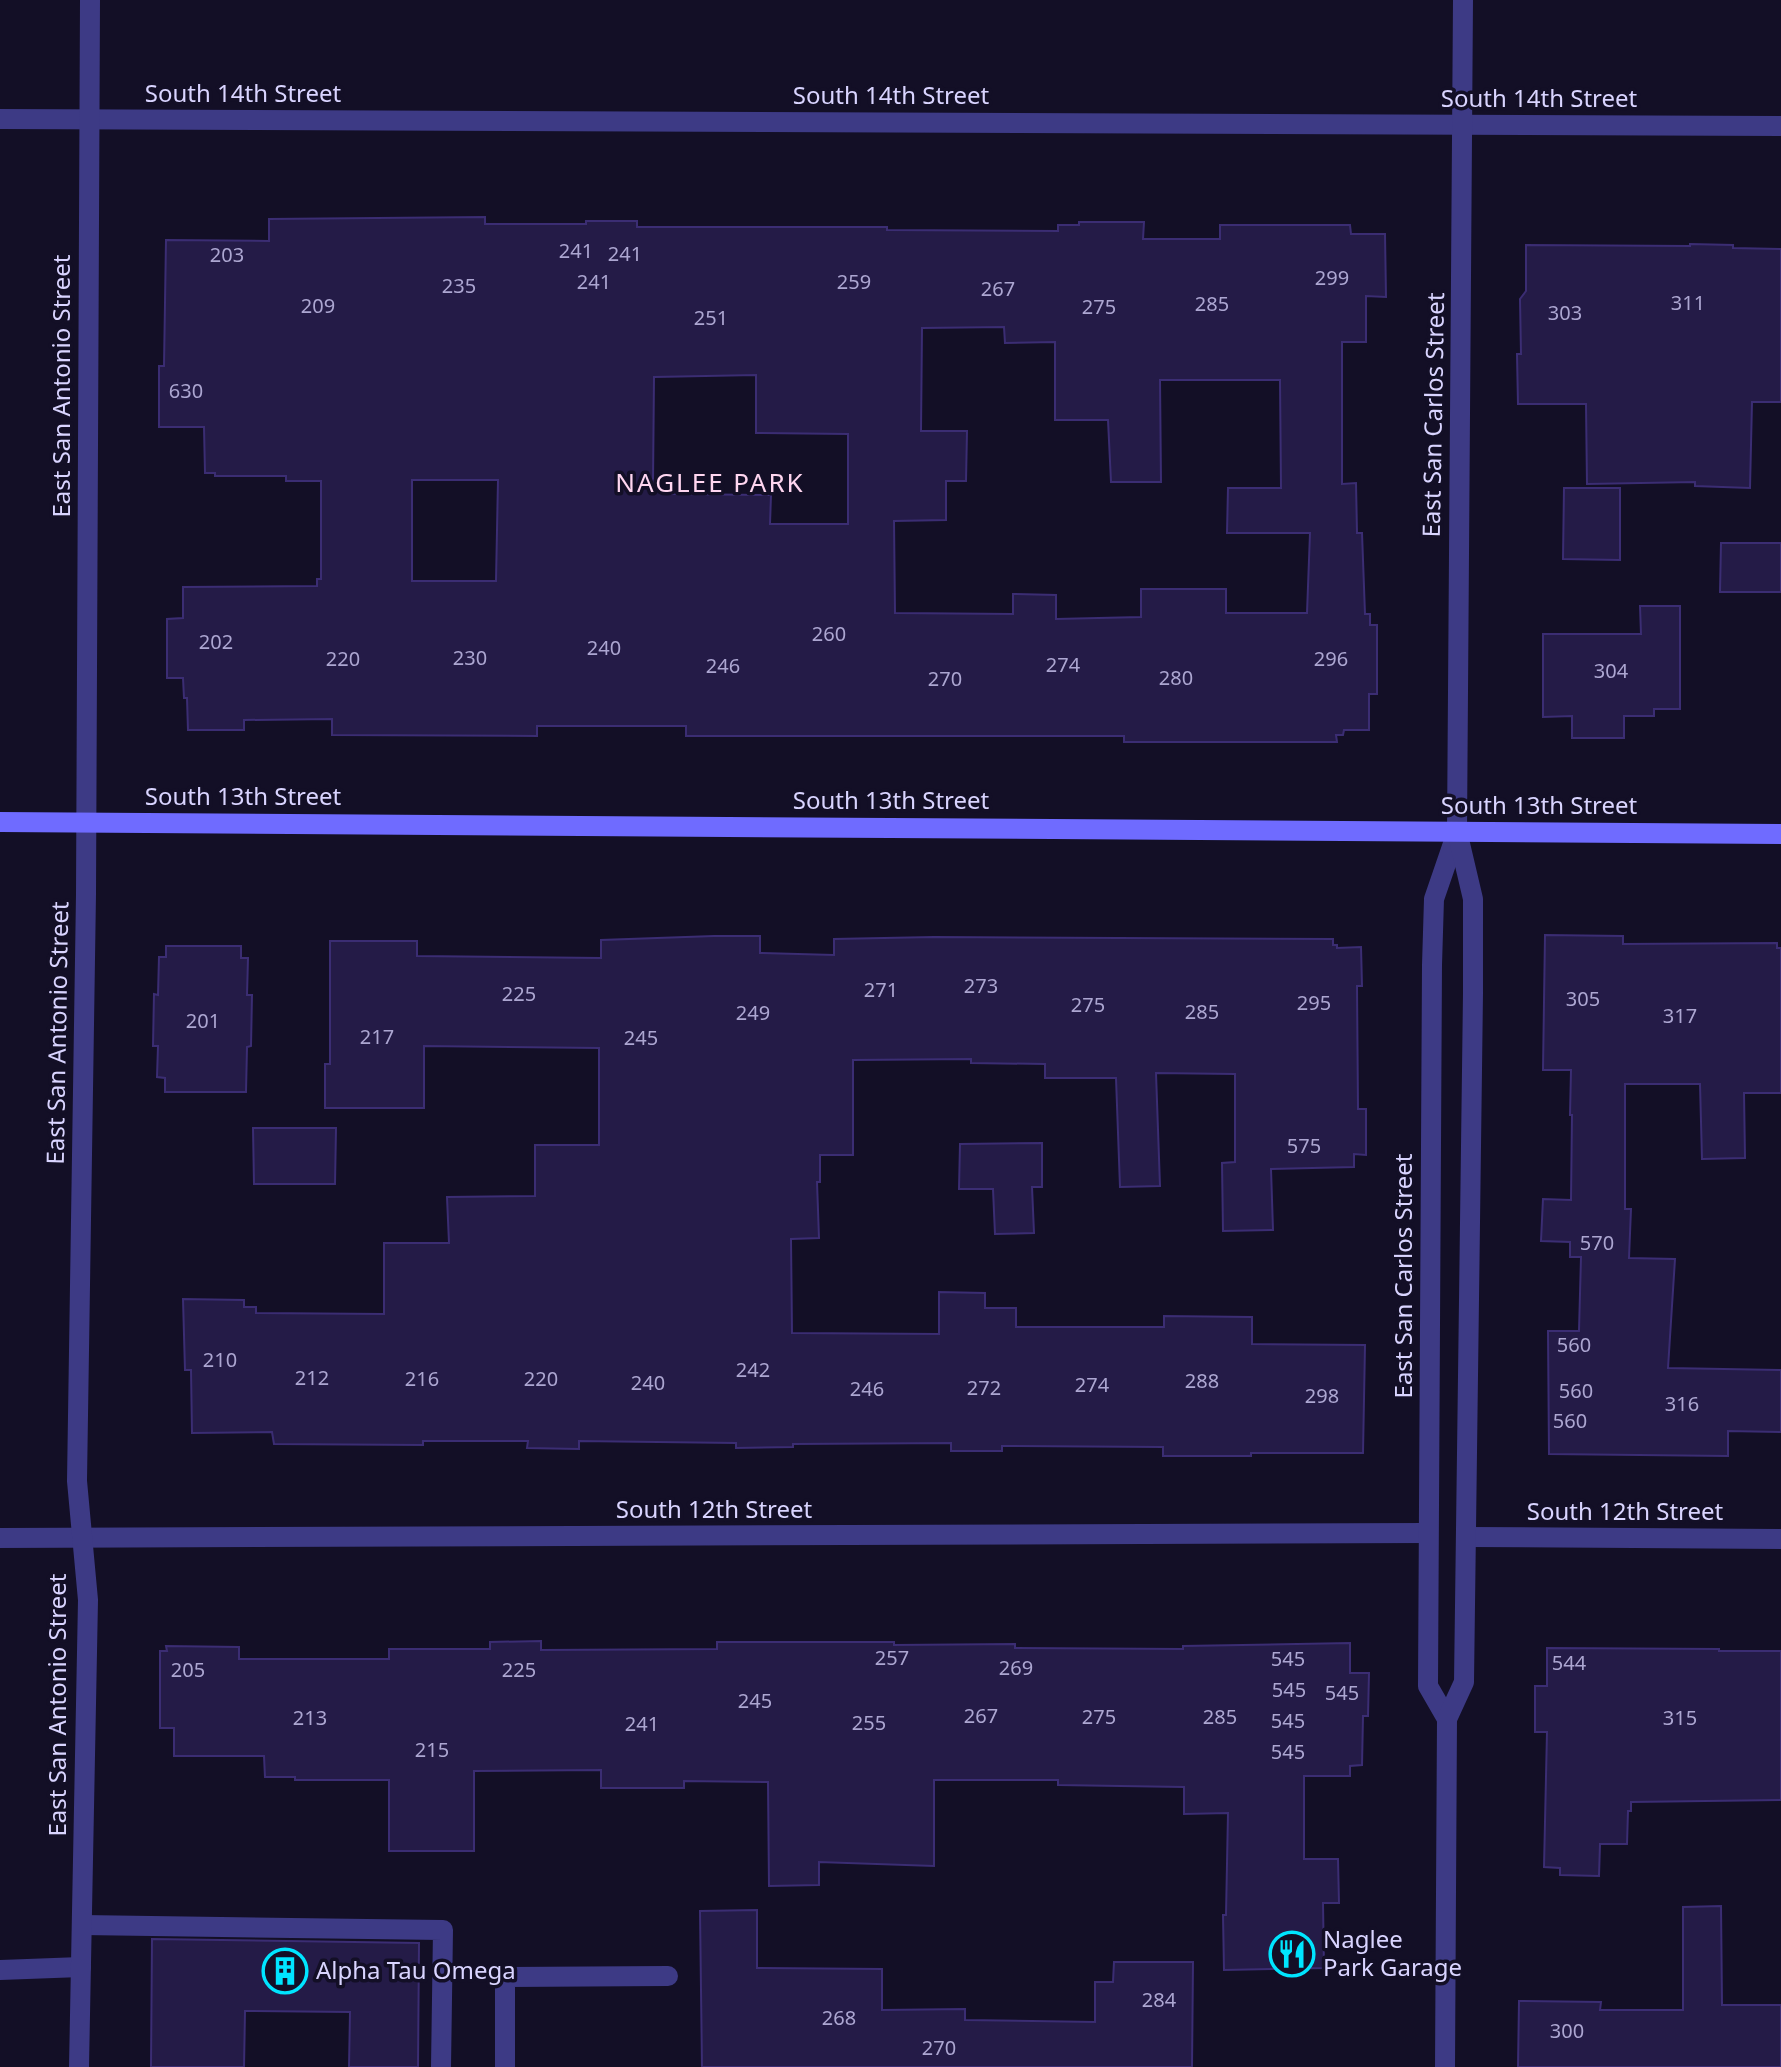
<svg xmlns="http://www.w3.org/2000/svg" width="1781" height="2067" font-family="'Noto Sans',sans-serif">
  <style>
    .building { fill: #241b47; stroke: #3b2d73; stroke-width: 2; fill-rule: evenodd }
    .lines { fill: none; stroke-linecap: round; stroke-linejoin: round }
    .lane { stroke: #3d3a85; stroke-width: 20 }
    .street { stroke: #3d3a85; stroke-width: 20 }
    .secondary { stroke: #6f6bff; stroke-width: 20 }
    .labels { text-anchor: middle; stroke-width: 7; stroke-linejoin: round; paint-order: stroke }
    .number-label { font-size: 20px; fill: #aca6d1 }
    .street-label { font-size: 24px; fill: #d9d4ff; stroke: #130f26 }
    .poi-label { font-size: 24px; fill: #d9d4ff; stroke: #130f26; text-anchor: start }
    .neighbourhood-label { font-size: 26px; letter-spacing: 2px; fill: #ffd6f0; stroke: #130f26 }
  </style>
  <rect width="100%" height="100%" fill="#130f26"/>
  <g class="building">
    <path d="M485,217V224H586V221H637V227H887V230L1058,231V225H1079V222H1144L1143,239H1220V225H1350L1351,234H1385L1386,297L1366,296V342H1342V484L1356,483L1357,533H1362L1365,614H1370V625H1377V694H1369V730H1344L1343,735H1336L1337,742H1124V736H686V726H537V736L332,735V719L244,720V730H188L187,698H184L183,678H167V619L183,618V587L317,586V579H321V481H286V476H215V473H205L204,427H159V366H164L166,240L269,241V219ZM1004,327L1005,343L1055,342V420H1108L1111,482H1161L1160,380H1280L1281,488H1228L1227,533H1310L1307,613H1226V589H1141V617L1056,619V595L1013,594V614L895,613L894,521L946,520V481H966L967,431H921L922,328ZM756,375V433L848,434V524H770L771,495L671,494L672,482L653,483L654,377ZM412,480H498L496,581H412Z"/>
    <polygon points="1690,244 1733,245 1733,248 1781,249 1781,402 1752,402 1750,488 1695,486 1695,482 1587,484 1586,404 1518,404 1517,354 1521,354 1520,299 1526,291 1526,245 1690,246"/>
    <polygon points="1564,488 1620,488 1620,560 1563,559"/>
    <polygon points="1721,543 1781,543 1781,592 1720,592"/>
    <polygon points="1640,606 1680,606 1680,709 1654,709 1654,716 1624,716 1624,738 1572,738 1572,716 1543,717 1543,634 1641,634"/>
    <polygon points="1545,935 1623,936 1623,944 1777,943 1777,948 1781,948 1781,1093 1744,1093 1745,1158 1702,1159 1700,1084 1625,1084 1625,1209 1631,1209 1629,1258 1675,1259 1668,1368 1781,1370 1781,1432 1728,1431 1728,1456 1549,1454 1548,1331 1579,1331 1581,1257 1570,1257 1570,1242 1541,1241 1543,1199 1571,1200 1572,1115 1570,1115 1571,1070 1543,1070"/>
    <polygon points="714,936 760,936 760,953 834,955 834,939 934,937 1333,939 1333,945 1337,945 1337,948 1361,947 1362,986 1357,986 1358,1109 1366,1109 1366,1155 1354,1154 1354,1167 1271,1169 1273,1230 1223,1231 1222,1163 1235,1162 1235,1074 1156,1073 1160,1186 1120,1187 1116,1078 1045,1078 1045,1064 971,1063 971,1059 853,1060 853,1155 820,1155 820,1182 817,1182 819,1238 791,1239 792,1333 939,1334 939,1292 985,1293 985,1308 1016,1308 1016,1327 1164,1327 1164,1316 1252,1317 1252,1344 1365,1345 1363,1453 1251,1453 1251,1456 1163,1456 1163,1447 1002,1446 1002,1451 951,1451 951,1443 793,1444 793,1447 736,1448 736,1443 579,1441 579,1449 527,1448 528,1441 423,1441 423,1445 274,1444 272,1432 192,1433 191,1370 185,1370 183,1299 244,1300 244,1307 256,1307 256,1313 384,1314 384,1243 449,1243 447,1197 535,1196 535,1145 599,1145 599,1048 424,1046 424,1108 325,1108 325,1064 330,1064 330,941 417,941 417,956 601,958 601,940"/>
    <polygon points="166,946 241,946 241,958 248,958 247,995 252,995 251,1046 247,1047 246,1092 165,1092 165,1078 157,1077 158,1046 153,1046 154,994 158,995 159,957 166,957"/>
    <polygon points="253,1128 336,1128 335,1184 254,1184"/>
    <polygon points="1042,1143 1042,1187 1032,1187 1034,1233 995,1234 993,1189 959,1189 960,1144"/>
    <polygon points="541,1641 541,1650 717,1649 717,1642 894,1642 894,1645 1015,1644 1015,1648 1183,1649 1183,1646 1350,1643 1350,1673 1369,1673 1368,1716 1363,1716 1362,1765 1350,1766 1350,1776 1304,1776 1304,1859 1338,1859 1339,1903 1323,1903 1324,1968 1224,1970 1223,1915 1226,1915 1228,1813 1184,1814 1184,1787 1058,1785 1058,1780 934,1780 934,1866 819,1862 819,1885 769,1886 768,1782 684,1781 684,1788 601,1788 601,1770 474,1771 474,1851 389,1851 389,1780 295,1780 295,1777 265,1777 264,1756 174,1756 174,1728 160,1728 160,1651 167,1651 166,1646 239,1647 239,1659 389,1659 389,1649 490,1649 490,1642"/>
    <polygon points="1547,1648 1719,1649 1719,1651 1781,1651 1781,1800 1631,1802 1631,1811 1628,1811 1627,1844 1600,1844 1599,1876 1560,1875 1560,1868 1544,1867 1547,1732 1535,1732 1535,1686 1547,1686"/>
    <polygon points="1721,1906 1722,2005 1781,2005 1781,2067 1518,2067 1519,2001 1601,2002 1600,2010 1683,2010 1683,1907"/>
    <polygon points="757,1910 757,1968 882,1969 882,2010 965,2009 965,2020 1095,2022 1095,1982 1113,1982 1114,1962 1193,1962 1192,2067 702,2067 700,1911"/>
    <polygon points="152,1939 419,1943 418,2067 349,2067 350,2012 245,2011 244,2067 151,2067"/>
  </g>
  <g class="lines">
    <g class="lane">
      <polyline points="82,1925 443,1930 441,2067"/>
      <polyline points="0,1970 81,1967"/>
      <polyline points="505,2067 505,1977 668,1976"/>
    </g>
    <g class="street">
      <polyline points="0,119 1781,126"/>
      <polyline points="1468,1537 1781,1539"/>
      <polyline points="0,1538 1427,1533"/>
      <polyline points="1447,1719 1428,1686 1432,965 1434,899 1457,832"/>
      <polyline points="79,2067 88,1600 77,1481 86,894 90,0"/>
      <polyline points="1445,2067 1447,1719 1464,1682 1473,993 1473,899 1457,831 1463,0"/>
    </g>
    <polyline class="secondary" points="0,822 1781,834"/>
  </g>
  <defs>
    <g id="restaurant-ring" transform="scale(2.3)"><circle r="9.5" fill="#130f26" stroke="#00e5ff" stroke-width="1.5"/><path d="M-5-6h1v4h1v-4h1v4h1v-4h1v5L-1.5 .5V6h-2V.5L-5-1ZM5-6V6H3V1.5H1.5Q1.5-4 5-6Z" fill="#00e5ff"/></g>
    <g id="building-ring" transform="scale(2.3)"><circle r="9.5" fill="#130f26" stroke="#00e5ff" stroke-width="1.5"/><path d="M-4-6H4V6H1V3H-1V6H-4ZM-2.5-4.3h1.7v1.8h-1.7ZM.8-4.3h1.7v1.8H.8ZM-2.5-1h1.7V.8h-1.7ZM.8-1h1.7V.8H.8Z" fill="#00e5ff"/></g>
  </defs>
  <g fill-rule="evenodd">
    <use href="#restaurant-ring" x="1292" y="1954"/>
    <use href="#building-ring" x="285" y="1971"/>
  </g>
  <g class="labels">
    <g class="number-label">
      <text x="576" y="258">241</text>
      <text x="625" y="261">241</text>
      <text x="227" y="262">203</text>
      <text x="1332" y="285">299</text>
      <text x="594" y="289">241</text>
      <text x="854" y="289">259</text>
      <text x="459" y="293">235</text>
      <text x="998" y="296">267</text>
      <text x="1688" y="310">311</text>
      <text x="1212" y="311">285</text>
      <text x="318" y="313">209</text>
      <text x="1099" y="314">275</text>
      <text x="1565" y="320">303</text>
      <text x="711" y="325">251</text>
      <text x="186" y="398">630</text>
      <text x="829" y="641">260</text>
      <text x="216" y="649">202</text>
      <text x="604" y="655">240</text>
      <text x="470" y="665">230</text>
      <text x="343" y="666">220</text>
      <text x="1331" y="666">296</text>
      <text x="1063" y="672">274</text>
      <text x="723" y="673">246</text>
      <text x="1611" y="678">304</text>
      <text x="1176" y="685">280</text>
      <text x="945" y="686">270</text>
      <text x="981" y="993">273</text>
      <text x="881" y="997">271</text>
      <text x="519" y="1001">225</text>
      <text x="1583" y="1006">305</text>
      <text x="1314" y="1010">295</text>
      <text x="1088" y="1012">275</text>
      <text x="1202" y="1019">285</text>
      <text x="753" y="1020">249</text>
      <text x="1680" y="1023">317</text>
      <text x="203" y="1028">201</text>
      <text x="377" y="1044">217</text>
      <text x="641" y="1045">245</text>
      <text x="1304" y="1153">575</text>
      <text x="1597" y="1250">570</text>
      <text x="1574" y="1352">560</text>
      <text x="220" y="1367">210</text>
      <text x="753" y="1377">242</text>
      <text x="312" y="1385">212</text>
      <text x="422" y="1386">216</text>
      <text x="541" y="1386">220</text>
      <text x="1202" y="1388">288</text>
      <text x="648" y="1390">240</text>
      <text x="1092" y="1392">274</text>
      <text x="984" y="1395">272</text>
      <text x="867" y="1396">246</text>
      <text x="1576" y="1398">560</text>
      <text x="1322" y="1403">298</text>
      <text x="1682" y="1411">316</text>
      <text x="1570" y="1428">560</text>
      <text x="892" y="1665">257</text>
      <text x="1288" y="1666">545</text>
      <text x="1569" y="1670">544</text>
      <text x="1016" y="1675">269</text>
      <text x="188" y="1677">205</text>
      <text x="519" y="1677">225</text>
      <text x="1289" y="1697">545</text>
      <text x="1342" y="1700">545</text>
      <text x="755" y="1708">245</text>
      <text x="981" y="1723">267</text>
      <text x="1099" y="1724">275</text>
      <text x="1220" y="1724">285</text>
      <text x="310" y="1725">213</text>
      <text x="1680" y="1725">315</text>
      <text x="1288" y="1728">545</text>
      <text x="869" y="1730">255</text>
      <text x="642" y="1731">241</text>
      <text x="432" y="1757">215</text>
      <text x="1288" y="1759">545</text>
      <text x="1159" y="2007">284</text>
      <text x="839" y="2025">268</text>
      <text x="1567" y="2038">300</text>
      <text x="939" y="2055">270</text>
    </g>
    <g class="street-label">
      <text x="243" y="102">South 14th Street</text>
      <text x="891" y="104">South 14th Street</text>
      <text x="1539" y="107">South 14th Street</text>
      <text transform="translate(62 386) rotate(-90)" y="8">East San Antonio Street</text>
      <text transform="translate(1434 415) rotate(-89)" y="8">East San Carlos Street</text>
      <text x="243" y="805">South 13th Street</text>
      <text x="891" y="809">South 13th Street</text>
      <text x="1539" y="814">South 13th Street</text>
      <text transform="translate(58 1033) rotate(-89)" y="8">East San Antonio Street</text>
      <text transform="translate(1404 1276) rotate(-90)" y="8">East San Carlos Street</text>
      <text x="714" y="1518">South 12th Street</text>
      <text x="1625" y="1520">South 12th Street</text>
      <text transform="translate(58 1705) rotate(-90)" y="8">East San Antonio Street</text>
    </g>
    <g class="poi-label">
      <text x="1323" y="1948">Naglee<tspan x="1323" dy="28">Park Garage</tspan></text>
      <text x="316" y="1979">Alpha Tau Omega</text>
    </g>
    <g class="neighbourhood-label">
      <text x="710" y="492">NAGLEE PARK</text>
    </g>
  </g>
</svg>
